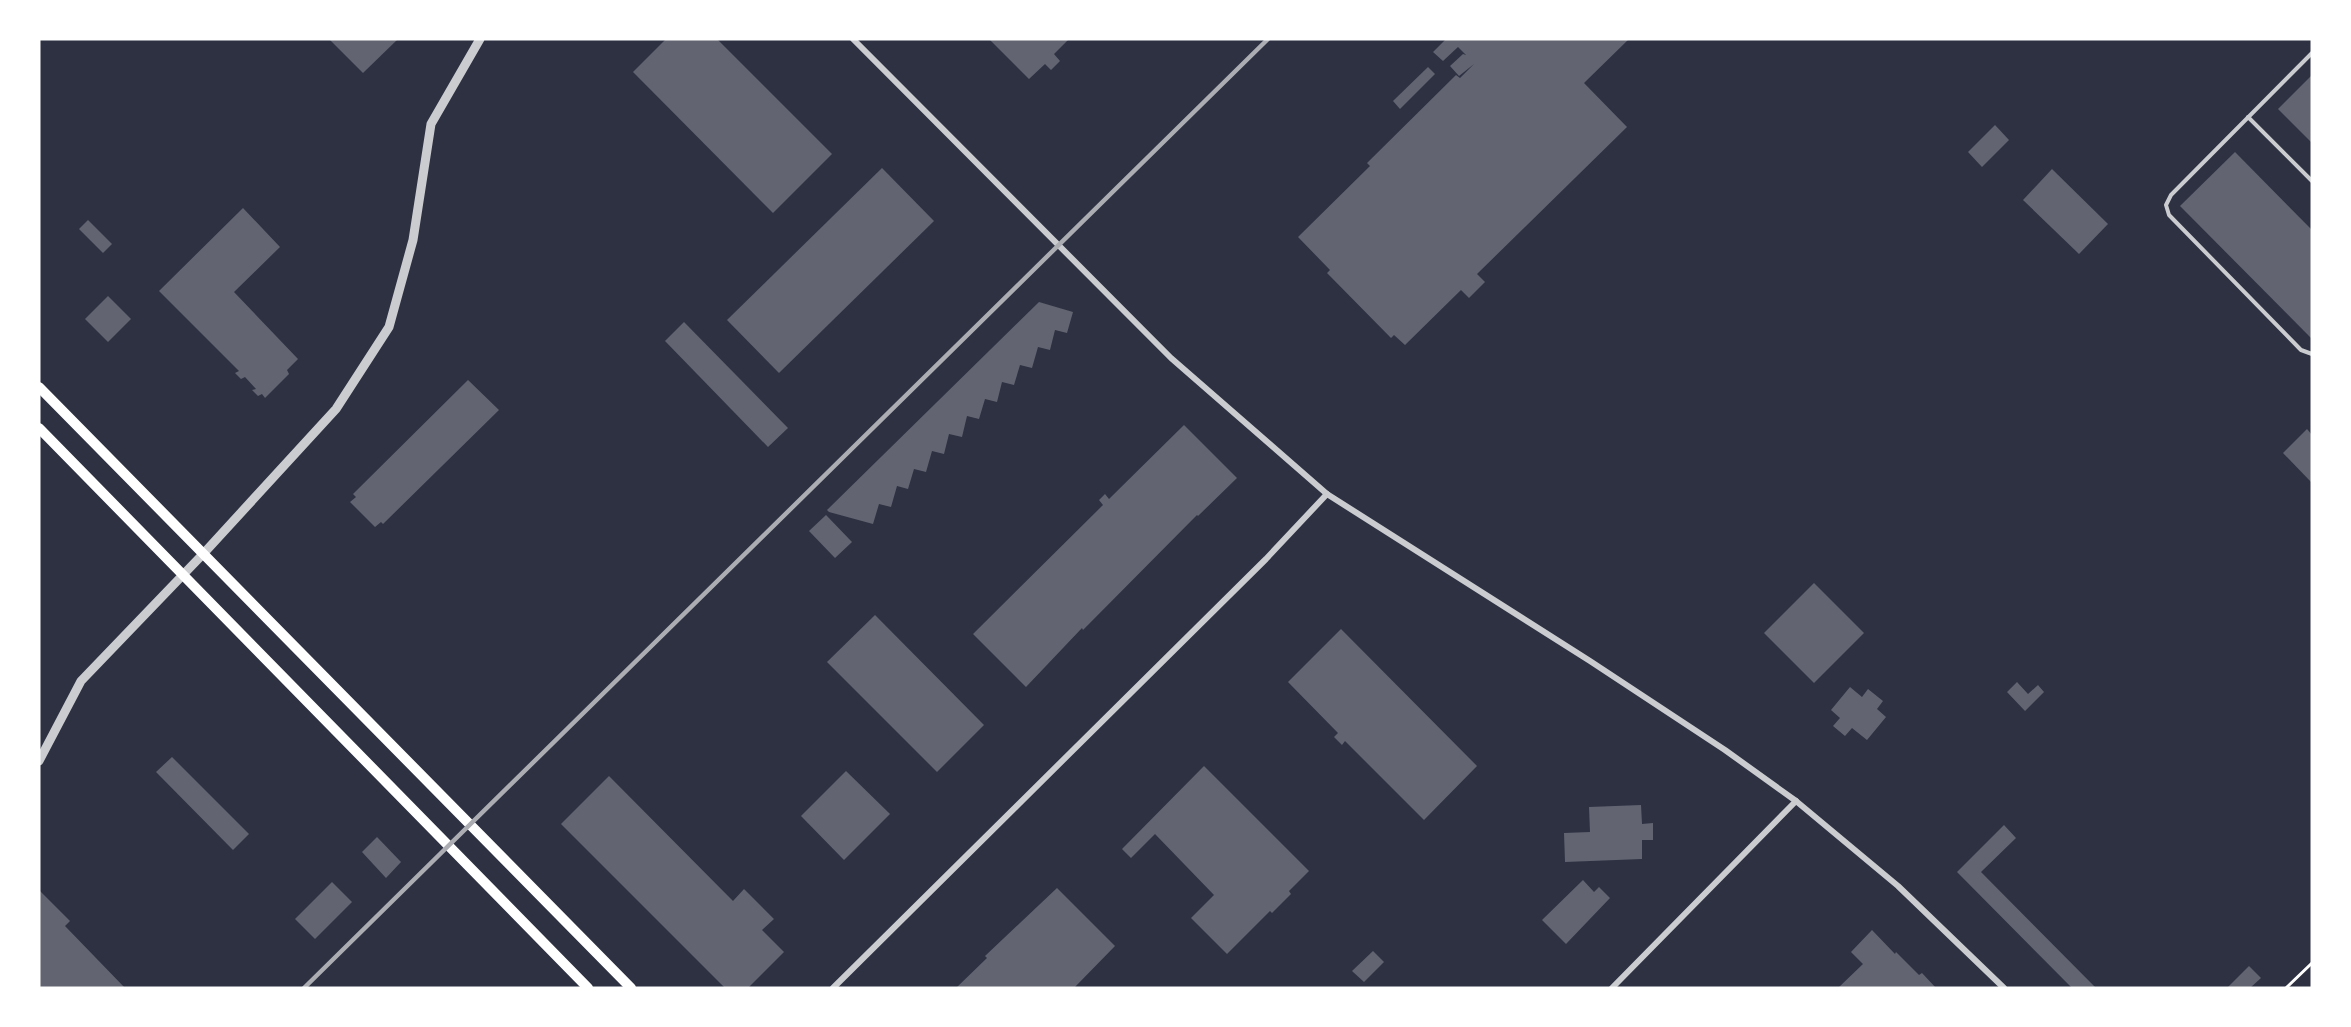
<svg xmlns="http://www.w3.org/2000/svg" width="2351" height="1027" font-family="'Sofia Sans Condensed',sans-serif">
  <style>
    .building { fill: #626471 }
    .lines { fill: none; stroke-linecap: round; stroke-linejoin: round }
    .path { stroke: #fff; stroke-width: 3 }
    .service { stroke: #caccd0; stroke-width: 4 }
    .minor { stroke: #caccd0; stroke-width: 6 }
    .tertiary { stroke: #caccd0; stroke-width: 9 }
    .secondary { stroke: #fff; stroke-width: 10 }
    .rail { stroke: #abadb3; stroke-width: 4.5 }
  </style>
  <rect width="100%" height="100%" fill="#2d3142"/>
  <g class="building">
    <polygon points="329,39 398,39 363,73"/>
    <polygon points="666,39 717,39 832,154 773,213 633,72"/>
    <polygon points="989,39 1069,39 1054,54 1060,61 1051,70 1045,64 1029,79"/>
    <polygon points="1446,39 1629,39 1584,83 1627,127 1477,274 1485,282 1469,298 1461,290 1405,345 1394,335 1391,338 1327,273 1330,270 1298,237 1370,166 1367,163 1456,75 1460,78 1474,64 1459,76 1450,66 1463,54 1466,55 1458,47 1443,61 1433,52"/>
    <polygon points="1428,67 1435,74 1400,109 1393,101"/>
    <polygon points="2312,75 2312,143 2278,109"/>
    <polygon points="1995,125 2009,140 1982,167 1968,152"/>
    <polygon points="2235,152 2312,230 2312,339 2180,206"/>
    <polygon points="882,168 934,221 779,373 727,320"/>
    <polygon points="2052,169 2108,224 2079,254 2023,200"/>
    <polygon points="243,208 280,247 234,292 298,359 287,370 289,374 265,398 262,394 258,396 252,390 256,389 245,377 241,379 235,373 239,371 159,291"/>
    <polygon points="88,220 112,244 103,253 79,229"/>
    <polygon points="108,296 131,319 108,342 85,319"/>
    <polygon points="1039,302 1073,312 1067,333 1055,330 1050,350 1038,347 1032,368 1020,365 1014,385 1002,382 997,402 985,399 979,419 967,416 962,437 949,434 944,454 932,451 926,472 914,469 908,489 897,486 891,507 879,504 873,524 829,512 827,510"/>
    <polygon points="684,322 788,428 768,447 665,341"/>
    <polygon points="468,380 499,410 383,524 381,522 375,527 350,502 356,497 353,494"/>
    <polygon points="1184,425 1237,478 1198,516 1197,515 1083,630 1082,628 1026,687 973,634 1103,505 1099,500 1105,494 1109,499"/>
    <polygon points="2307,429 2312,435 2312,483 2283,453"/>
    <polygon points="826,515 852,542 835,558 809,531"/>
    <polygon points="1814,583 1864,633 1814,683 1764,633"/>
    <polygon points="875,615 984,725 937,772 827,662"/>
    <polygon points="1341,629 1477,766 1424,820 1345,741 1342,745 1334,737 1338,733 1288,682"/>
    <polygon points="2017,682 2028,694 2038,685 2044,692 2025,711 2007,692"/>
    <polygon points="1850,687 1862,697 1868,689 1883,701 1877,709 1886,717 1867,740 1852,728 1845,736 1833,726 1840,718 1831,710"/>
    <polygon points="172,757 249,834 233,850 156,772"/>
    <polygon points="1204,766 1309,871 1289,891 1291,894 1272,913 1270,911 1227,954 1191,918 1214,895 1155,834 1131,858 1122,849"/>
    <polygon points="846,771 890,814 844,860 801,816"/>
    <polygon points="609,776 733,901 744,889 774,919 762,930 784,952 748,988 725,988 561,824"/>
    <polygon points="1641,805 1642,824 1653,823 1653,840 1642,840 1642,859 1565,862 1564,833 1590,832 1589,807"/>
    <polygon points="2004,825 2016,838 1981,872 2096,988 2072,988 1957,872"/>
    <polygon points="377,837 401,862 386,878 362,852"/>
    <polygon points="1583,880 1594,892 1599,887 1610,898 1566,944 1542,920"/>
    <polygon points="332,882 352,902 315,939 295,919"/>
    <polygon points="1057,888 1115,946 1074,988 956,988 987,958 985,956"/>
    <polygon points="40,891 70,921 65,926 125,988 39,988"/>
    <polygon points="1872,930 1895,954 1896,952 1919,975 1922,973 1936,988 1838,988 1863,964 1851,952"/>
    <polygon points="1373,951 1384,962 1364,982 1352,971"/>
    <polygon points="2249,966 2261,978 2250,988 2227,988"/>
  </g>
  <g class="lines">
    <polyline class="path" points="2286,988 2312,963"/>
    <g class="service">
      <polyline points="2312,53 2171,195 2166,205 2169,215 2301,350 2312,354"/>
      <polyline points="2248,117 2312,181"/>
    </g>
    <g class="minor">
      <polyline points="853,39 1171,358 1327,494 1590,661 1725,750 1796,801 1898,886 2004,988"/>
      <polyline points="833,988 1266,559 1327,494"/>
      <polyline points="1612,988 1796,801"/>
    </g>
    <polyline class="tertiary" points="39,761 81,681 204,553 336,409 389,327 413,240 431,124 480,39"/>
    <g class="secondary">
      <polyline points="39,387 631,988"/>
      <polyline points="39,428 588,988"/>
    </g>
    <polyline class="rail" points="304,988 1268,39"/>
  </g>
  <rect width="2351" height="1027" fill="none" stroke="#ffffff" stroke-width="81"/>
</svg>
